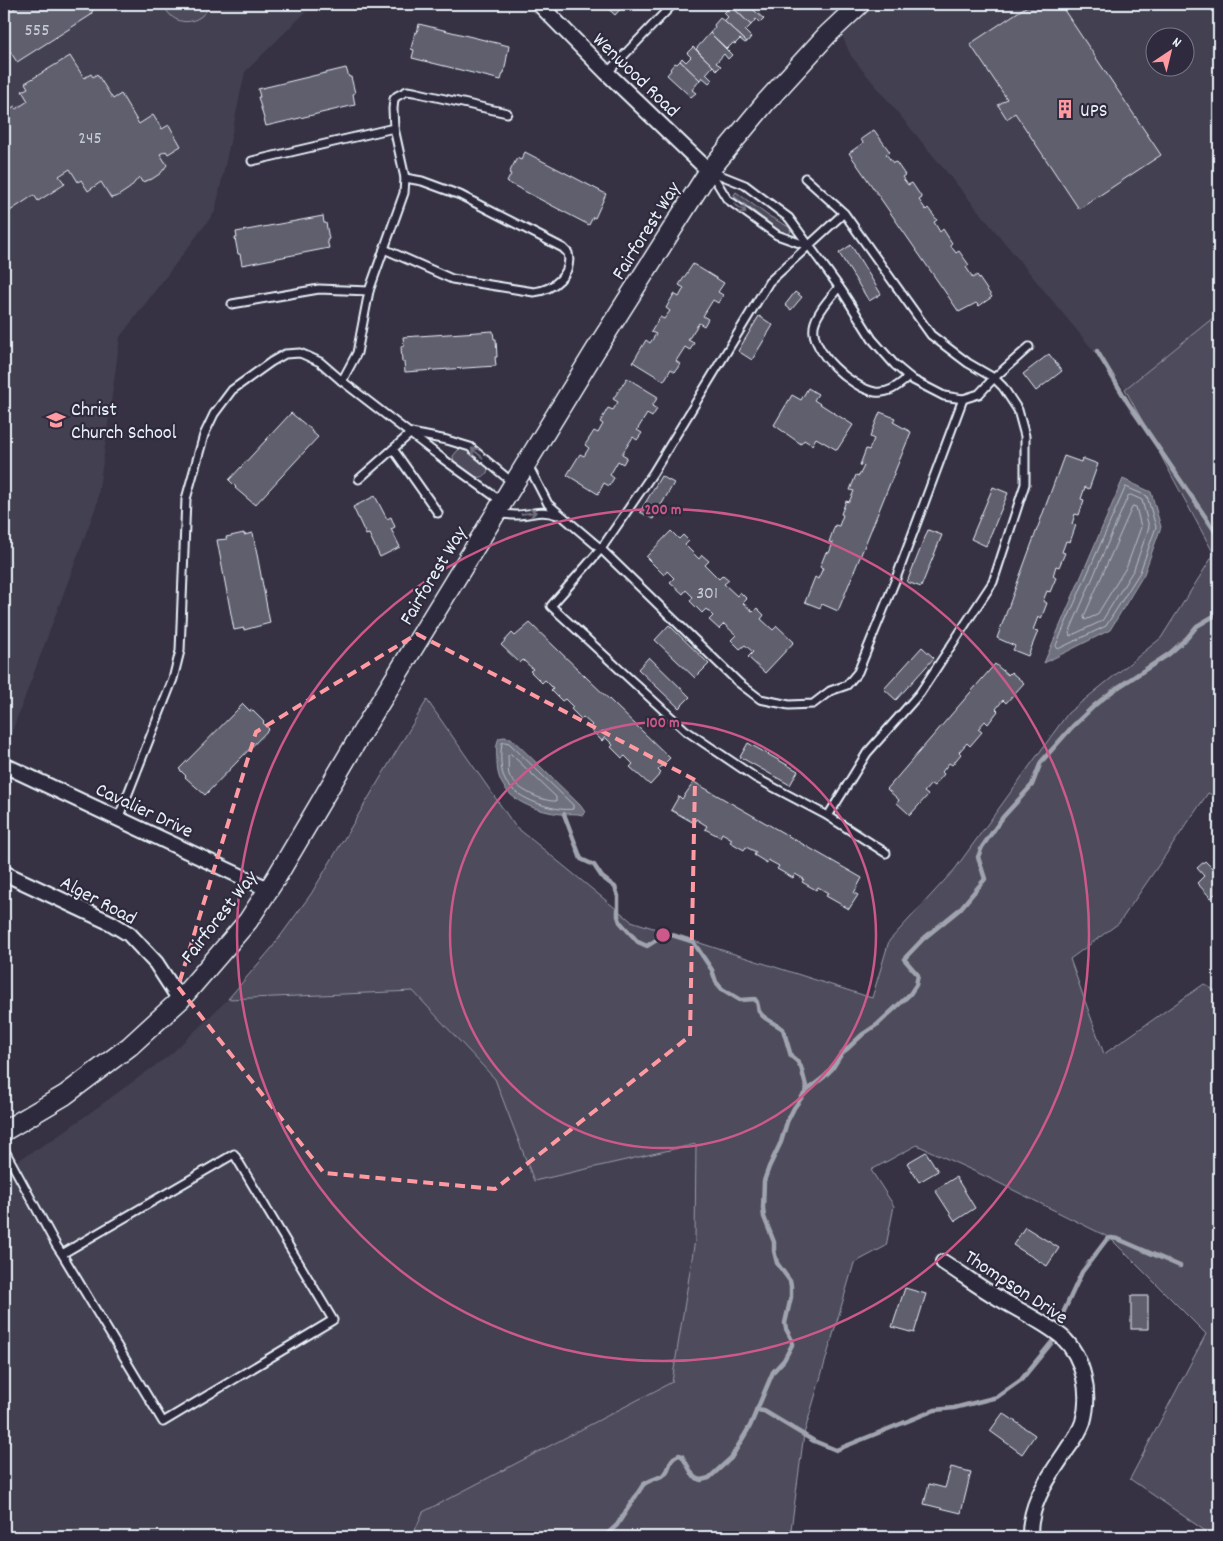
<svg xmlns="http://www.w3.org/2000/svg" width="1223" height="1541" font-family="Dekko,sans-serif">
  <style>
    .built { fill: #433f51; fill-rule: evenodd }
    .green { fill: #4d4b5c; stroke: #9a9eaa }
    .water { fill: #70717f; stroke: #a0a4af }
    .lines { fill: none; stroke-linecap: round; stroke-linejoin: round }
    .shore { stroke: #b8bec8; stroke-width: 1 }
    .stream { stroke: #a0a4af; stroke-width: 4.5 }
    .building { fill: #605e6e; stroke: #e8f1f8 }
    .lane-casing { stroke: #e8f1f8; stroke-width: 11 }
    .street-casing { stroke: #e8f1f8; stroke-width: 18 }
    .secondary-casing { stroke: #e8f1f8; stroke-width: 22 }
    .lane { stroke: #2f2a3d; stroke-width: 7 }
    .street { stroke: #2f2a3d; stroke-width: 14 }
    .secondary { stroke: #2f2a3d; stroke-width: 19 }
    .oneway { stroke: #70707e }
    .marked { fill: none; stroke: #ff9aa2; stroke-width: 4; stroke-dasharray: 10 6; stroke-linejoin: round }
    .ring { fill: none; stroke: #cd598a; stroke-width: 2.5 }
    .labels { text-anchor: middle; stroke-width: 4.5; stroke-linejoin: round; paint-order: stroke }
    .number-label { font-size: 18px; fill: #c6ccd6 }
    .street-label { font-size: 20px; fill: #e8f1f8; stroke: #2f2a3d }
    .poi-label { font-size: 20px; fill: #e8f1f8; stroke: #2f2a3d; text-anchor: start }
    .centre { fill: #cd598a; stroke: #2f2a3d; stroke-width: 2.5 }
    .ring-label { font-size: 15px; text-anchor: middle; font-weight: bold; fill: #cd598a; stroke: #2f2a3d; stroke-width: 4.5; stroke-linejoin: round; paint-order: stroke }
  </style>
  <rect width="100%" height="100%" fill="#363244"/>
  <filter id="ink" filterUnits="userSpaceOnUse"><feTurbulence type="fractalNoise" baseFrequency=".02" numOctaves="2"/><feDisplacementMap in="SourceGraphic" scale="10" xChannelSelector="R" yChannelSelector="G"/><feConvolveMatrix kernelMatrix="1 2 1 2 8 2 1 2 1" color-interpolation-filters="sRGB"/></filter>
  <g filter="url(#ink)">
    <g class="built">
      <polygon points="4,4 314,4 245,72 215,212 120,337 97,504 7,745 4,743"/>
      <path d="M828,4H1219V313L1125,389L851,56ZM1156,38H1186V68H1156Z"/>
      <polygon points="413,991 495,1079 534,1180 696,1143 695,1240 672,1382 423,1512 412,1537 4,1537 4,1169 55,1138 171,1054 228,999"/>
    </g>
    <g class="green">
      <path d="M164,4H210C201,27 171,28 164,4Z"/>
      <polygon points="736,192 767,215 789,227 791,231 789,234 784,234 735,197 734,195"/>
      <polygon points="1219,313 1219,798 1208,793 1119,923 1070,959 1104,1054 1204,984 1219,993 1219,1537 1214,1537 1130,1479 1206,1334 1110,1238 991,1179 917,1145 871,1170 894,1206 886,1246 854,1263 804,1434 790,1537 412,1537 423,1512 672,1382 695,1240 696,1144 534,1181 495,1079 413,991 228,999 271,949 311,894 427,700 515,826 631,921 872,998 889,941 955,869 1068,713 1161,638 1214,554 1125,389"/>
      <path d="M459,449H463C470,453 482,458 486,465C491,471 484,479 477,477C470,476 461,466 454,462L453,456Z"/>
    </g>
    <g class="water">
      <polygon points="1123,479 1151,492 1161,527 1144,574 1110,630 1044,663"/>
      <path d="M504,737L511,738L580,805L585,812L583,815C576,813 568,814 560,814C531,810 498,798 497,764C497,755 495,746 499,738Z"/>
    </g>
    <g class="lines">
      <g class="shore">
        <polygon points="1126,487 1147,496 1156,527 1140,572 1106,626 1058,649 1056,646"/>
        <polygon points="1131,495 1142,500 1149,527 1134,569 1102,621 1070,636 1069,633 1128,496"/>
        <polygon points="1133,506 1136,507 1141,527 1127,566 1097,615 1085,620 1084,617"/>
        <path d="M505,742L509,743L573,805V809C554,812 517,799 506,782C500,772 500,754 502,743Z"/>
        <path d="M511,754L556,797V801C543,802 516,789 510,777C507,771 509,763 508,756Z"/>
      </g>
      <g class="stream">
        <polyline points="1097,351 1128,403 1219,537"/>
        <path d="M564,814L581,859L594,865L602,877L615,887L618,896V916L620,922L638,942L647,946L661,937L669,934L691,941L694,943L712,970L716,982L722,989L740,1000L755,999C759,1003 757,1006 759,1011C763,1020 776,1023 783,1029L791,1056L797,1061L801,1067L807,1090"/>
        <polyline points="1058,1324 1082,1272 1107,1239 1111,1238 1118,1239 1180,1266"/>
        <polyline points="756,1410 764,1411 814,1441 836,1450 935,1410 954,1408 997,1397 1021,1380 1052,1342"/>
        <path d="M604,1537L617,1525L643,1485C650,1479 660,1478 665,1474C672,1466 667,1460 679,1455L682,1456L694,1477L701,1480L709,1478L731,1458L750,1426L773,1372L784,1360L792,1345V1340L786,1329L785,1323L791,1297V1286L790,1281L777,1263L774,1251V1242L764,1217L763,1208L764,1181L769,1167L781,1142L787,1122L794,1108L807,1090L824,1077L832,1069L842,1053L847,1049L863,1034L878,1024L910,994L916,985L918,975L904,959L923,939L960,909L985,879L978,857L982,847L1003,817L1032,785L1041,762L1072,727L1095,705L1114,690L1169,654L1187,638L1197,626L1219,613"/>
      </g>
    </g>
    <g class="building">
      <polygon points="21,4 90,4 93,9 91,15 17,62 4,42 4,15"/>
      <polygon points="603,4 625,4 615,15"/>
      <polygon points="729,4 747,4 764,19 760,23 756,19 751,25"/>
      <polygon points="729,4 751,25 745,31 751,37 747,42 724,21 728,17 724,13 729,8 727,6"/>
      <polygon points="1030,4 1060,4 1161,155 1079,209 1015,113 1007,119 998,105 1007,99 970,44"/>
      <polygon points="720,18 724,21 747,42 745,43 740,39 735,44 733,43 727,49 710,33 715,27 714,25"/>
      <polygon points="419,24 509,46 504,73 503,73 501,80 412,58 414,50 411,49 415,32 417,33"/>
      <polygon points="710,33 732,55 728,59 724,54 716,63 721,66 717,70 696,49"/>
      <polygon points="693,47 713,66 706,74 712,80 709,83 702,77 700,80 680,61 682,58 686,62 691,57 687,53"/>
      <polygon points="70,56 84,78 91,74 93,77 97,74 113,99 121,94 139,124 153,115 162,129 169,125 181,146 168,154 166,151 160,154 167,165 161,173 152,179 142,182 139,177 130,188 118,196 111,198 101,182 88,191 81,180 78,182 70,169 59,176 65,184 38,201 34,195 4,215 4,112 15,106 16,109 28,101 22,91 28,88 25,83"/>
      <polygon points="680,61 700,80 692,90 696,93 691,97 667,75 671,70 670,69 675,63 677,64"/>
      <polygon points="346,68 349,77 351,77 355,93 353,94 355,105 266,126 258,97 260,97 258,89"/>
      <polygon points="874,130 890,152 886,154 893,163 896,162 905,175 902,177 908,185 912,183 922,198 919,200 926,210 928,208 937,220 934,222 940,232 943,229 952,243 950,245 956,253 959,251 969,265 966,267 973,278 977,275 992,297 979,306 976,303 959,312 849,153 863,143 861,139"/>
      <polygon points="525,152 606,194 595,218 593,217 589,225 507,182 511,174 509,173 517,158 521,160"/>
      <polygon points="323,216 324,223 326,223 329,239 327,240 329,248 242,265 240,254 238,254 235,238 237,238 236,232"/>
      <polygon points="851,245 881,294 869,301 839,253"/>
      <polygon points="693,264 724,283 718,292 723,295 718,303 713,300 703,316 708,319 704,326 699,323 688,340 694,343 690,350 685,347 676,361 680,364 675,372 671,369 664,381 633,362 646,340 650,343 656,334 651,332 660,317 664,319 670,311 666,308 674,294 679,297 684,288 679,285"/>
      <polygon points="795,292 802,297 791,310 785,305"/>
      <polygon points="759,316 773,325 752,360 738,351"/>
      <polygon points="493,331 494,339 496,339 497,357 495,357 496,366 405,372 404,362 402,362 401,346 404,346 403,337"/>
      <polygon points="1049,354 1062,371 1036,391 1023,374"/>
      <polygon points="627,378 658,397 652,406 657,409 652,417 647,414 637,430 642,433 637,440 633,437 622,454 627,457 623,464 618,461 610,475 614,478 609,486 604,483 598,494 567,475 580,454 584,456 589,448 585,445 594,431 598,433 603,424 600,422 608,408 613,410 618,402 613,399"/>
      <polygon points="808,388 818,394 814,400 853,425 837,450 816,438 812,445 804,440 801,444 774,425 792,395 801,400"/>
      <polygon points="880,412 895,418 893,422 911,432 838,611 822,604 820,608 805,602 815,577 818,579 823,568 820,567 826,552 829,553 833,543 829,542 835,525 839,526 843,515 841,514 846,501 849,502 854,491 850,490 856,475 859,476 864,466 860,465 866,449 869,450 874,439 870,437"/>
      <polygon points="291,413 312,430 311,431 318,437 255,505 235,488 236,487 229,480"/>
      <polygon points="1064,456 1081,462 1082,458 1098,464 1089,489 1085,487 1081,499 1084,500 1079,515 1075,514 1072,524 1076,525 1070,542 1066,541 1062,552 1065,553 1059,567 1056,566 1053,576 1056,578 1050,592 1047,591 1043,601 1047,603 1041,619 1038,617 1033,630 1038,631 1028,656 1013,650 1015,646 997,638"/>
      <polygon points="661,476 674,483 653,519 640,512"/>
      <polygon points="993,487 1008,493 986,546 971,539"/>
      <polygon points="375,496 387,519 391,517 395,527 391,529 400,547 380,557 369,534 366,535 353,507"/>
      <polygon points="928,530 942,535 921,587 907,582"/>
      <polygon points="671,531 679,539 683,535 689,541 685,545 699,559 702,555 709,561 705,565 719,579 723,575 729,580 724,584 737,596 740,592 747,599 743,603 753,612 757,608 764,615 761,619 773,630 777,626 794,642 765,673 748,657 753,652 745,645 740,649 731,640 736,635 724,624 719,629 709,620 713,616 706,609 702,613 690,601 693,597 686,590 683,594 670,582 674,578 667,571 664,575 646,557"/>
      <polygon points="244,533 244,535 253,533 270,623 244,630 244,628 234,630 217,540 227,539 226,537"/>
      <polygon points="530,623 670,758 658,770 661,773 650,785 630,767 633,764 625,756 622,758 611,747 613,745 605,737 602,741 589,728 592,725 583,717 581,719 571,709 573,707 565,699 562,701 551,690 553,688 545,680 542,683 530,671 533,669 523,660 520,663 501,645 512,633 515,636"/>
      <polygon points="669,625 709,664 695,678 655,640"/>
      <polygon points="922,647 934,658 896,700 884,689"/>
      <polygon points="649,657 690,697 679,708 638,669"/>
      <polygon points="995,664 1008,675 1011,672 1024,683 1006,703 1003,700 996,709 998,711 988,724 985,721 978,729 982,732 970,746 967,743 959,752 961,754 952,765 949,763 942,772 944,774 934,786 931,784 924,792 928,795 910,815 897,803 899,800 887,789"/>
      <polygon points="243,704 250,711 252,710 264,722 263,723 269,729 205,795 185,777 186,776 179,769"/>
      <polygon points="748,743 798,771 790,785 740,757"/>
      <polygon points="694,782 862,878 854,893 858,895 849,909 826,896 828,893 818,887 816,890 802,882 804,879 795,874 793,878 777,869 779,866 768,860 767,863 754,855 756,852 746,847 744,850 730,842 732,839 722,833 720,837 705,829 707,826 696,819 694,823 671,810 679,796 682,799"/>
      <polygon points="1205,861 1212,868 1219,861 1219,890 1211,898 1197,883 1204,876 1197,868"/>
      <polygon points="926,1152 938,1171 919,1182 907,1163"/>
      <polygon points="956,1177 975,1208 955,1221 935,1190"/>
      <polygon points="1025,1227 1059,1248 1047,1266 1013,1245"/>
      <polygon points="905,1288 926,1294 914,1333 892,1327"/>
      <rect x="1131" y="1296" width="17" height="33"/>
      <polygon points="1003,1413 1035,1435 1022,1454 990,1431"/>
      <polygon points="951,1467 971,1472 961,1513 924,1504 929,1484 945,1488"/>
    </g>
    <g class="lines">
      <g class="lane-casing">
        <g id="lane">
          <polyline points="607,73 673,4"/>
          <polyline points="252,161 394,128"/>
          <polyline points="710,171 745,185 789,218 842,291 872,339 895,365 913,380 944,396 963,399 979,394 994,378 1029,347"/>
          <polyline points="710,171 727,199 777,235 808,246"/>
          <polyline points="805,178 844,213 931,335 968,363 994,378 1003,387 1018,410 1025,436 1025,484 993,582 920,693 867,753 828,816 756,778 685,730 551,606 601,549 653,473 769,282 844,213"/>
          <path d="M384,249L452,279L534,292C553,290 573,274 568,253L563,248L460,195L422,181L405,178"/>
          <path d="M839,287C831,297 816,313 814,326C810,351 852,388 875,392C889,394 899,385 909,377"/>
          <polyline points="232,304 319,289 369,291"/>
          <polyline points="342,381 357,353 369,291 404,193 405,178 394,128 393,109 394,99 397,96 407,91 414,92 507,113"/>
          <polyline points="411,433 447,440 470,447 513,483"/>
          <polyline points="393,449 438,513"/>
          <polyline points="528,465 548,504 601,549 739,683 760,699 789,705 813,704 830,691 847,685 858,672 895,581 963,399"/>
          <polyline points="359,479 411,433"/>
          <path d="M499,514C505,514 510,515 516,515C532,515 540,509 557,515"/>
          <polyline points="828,816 886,853"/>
          <polyline points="118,819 173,679 180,651 186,499 204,435 214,414 232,390 271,362 285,354 300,353 307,356 320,362 342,381 443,459 501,501"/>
          <polyline points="4,1149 56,1245 62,1254 163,1422 333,1320 234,1154 62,1254"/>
        </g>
      </g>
      <g class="street-casing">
        <g id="street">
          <polyline points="539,4 607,73 709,171"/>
          <polyline points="4,765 268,889"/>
          <polyline points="4,873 111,923 129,934 156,963 180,1000"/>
          <path d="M943,1262C962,1274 980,1288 1000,1299C1020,1311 1044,1322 1062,1337C1084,1357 1091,1394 1083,1422C1080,1431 1074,1440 1068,1448C1050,1476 1029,1502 1030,1537"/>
        </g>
      </g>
      <g class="secondary-casing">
        <polyline id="secondary" points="4,1131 65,1095 130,1046 180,1000 248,921 276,878 362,732 595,351 709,171 766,102 827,35 860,4"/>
      </g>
      <use href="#lane" class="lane"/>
      <use href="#street" class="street"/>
      <use href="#secondary" class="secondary"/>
    </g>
    <defs><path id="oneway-shaft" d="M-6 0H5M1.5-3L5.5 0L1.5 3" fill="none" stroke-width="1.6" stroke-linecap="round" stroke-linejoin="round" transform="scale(1.25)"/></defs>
    <g class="oneway">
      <use href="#oneway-shaft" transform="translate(740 208) rotate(36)"/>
      <use href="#oneway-shaft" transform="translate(477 453) rotate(-140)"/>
      <use href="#oneway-shaft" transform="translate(529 513) rotate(-8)"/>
    </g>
  </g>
  <path class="marked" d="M417,634L695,780L690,1036L495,1189L324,1173L178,987L256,732Z"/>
  <g class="ring">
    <circle cx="663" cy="935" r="213"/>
    <circle cx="663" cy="935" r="426"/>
  </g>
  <defs>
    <g id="building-bare" transform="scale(1.5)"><path d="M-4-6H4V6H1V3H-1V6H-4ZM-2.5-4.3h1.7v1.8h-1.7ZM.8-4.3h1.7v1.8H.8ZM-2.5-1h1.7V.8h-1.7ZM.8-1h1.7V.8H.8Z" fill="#ff9aa2" stroke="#2f2a3d" stroke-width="2.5" paint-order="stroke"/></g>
    <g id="school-bare" transform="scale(1.5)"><path d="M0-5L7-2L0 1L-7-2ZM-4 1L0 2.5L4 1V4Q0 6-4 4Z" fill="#ff9aa2" stroke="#2f2a3d" stroke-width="2.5" paint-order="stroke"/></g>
  </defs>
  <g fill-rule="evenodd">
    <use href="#building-bare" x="1065" y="109"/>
    <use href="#school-bare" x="56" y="420"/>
  </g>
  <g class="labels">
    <g class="number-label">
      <text x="37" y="35">555</text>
      <text x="90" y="143">245</text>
      <text x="707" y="598">301</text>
    </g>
    <g class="street-label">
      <text transform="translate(637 74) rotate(44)" y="7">Wenwood Road</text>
      <text transform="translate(645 230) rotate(-58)" y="7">Fairforest Way</text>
      <text transform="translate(432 575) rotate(-59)" y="7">Fairforest Way</text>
      <text transform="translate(145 809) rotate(25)" y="7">Cavalier Drive</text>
      <text transform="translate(99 899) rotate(28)" y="7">Alger Road</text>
      <text transform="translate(218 916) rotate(-52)" y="7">Fairforest Way</text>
      <text transform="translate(1017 1286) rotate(33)" y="7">Thompson Drive</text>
    </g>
    <g class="poi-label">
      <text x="1080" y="116">UPS</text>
      <text x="71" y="415">Christ<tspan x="71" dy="23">Church School</tspan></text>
    </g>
  </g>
  <circle cx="663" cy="935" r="8" class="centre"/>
  <g class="ring-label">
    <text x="663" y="514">200 m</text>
    <text x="663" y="727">100 m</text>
  </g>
  <rect width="1223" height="1541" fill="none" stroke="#2f2a3d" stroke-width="20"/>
  <rect x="10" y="10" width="1203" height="1521" fill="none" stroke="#e8f1f8" stroke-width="2" filter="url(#ink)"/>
  <g transform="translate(1170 52) rotate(35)"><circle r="24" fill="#2f2a3d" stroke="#797a88"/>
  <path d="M0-4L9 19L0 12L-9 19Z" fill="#ff9aa2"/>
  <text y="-8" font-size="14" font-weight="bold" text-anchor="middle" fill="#e8f1f8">N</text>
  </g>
</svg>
